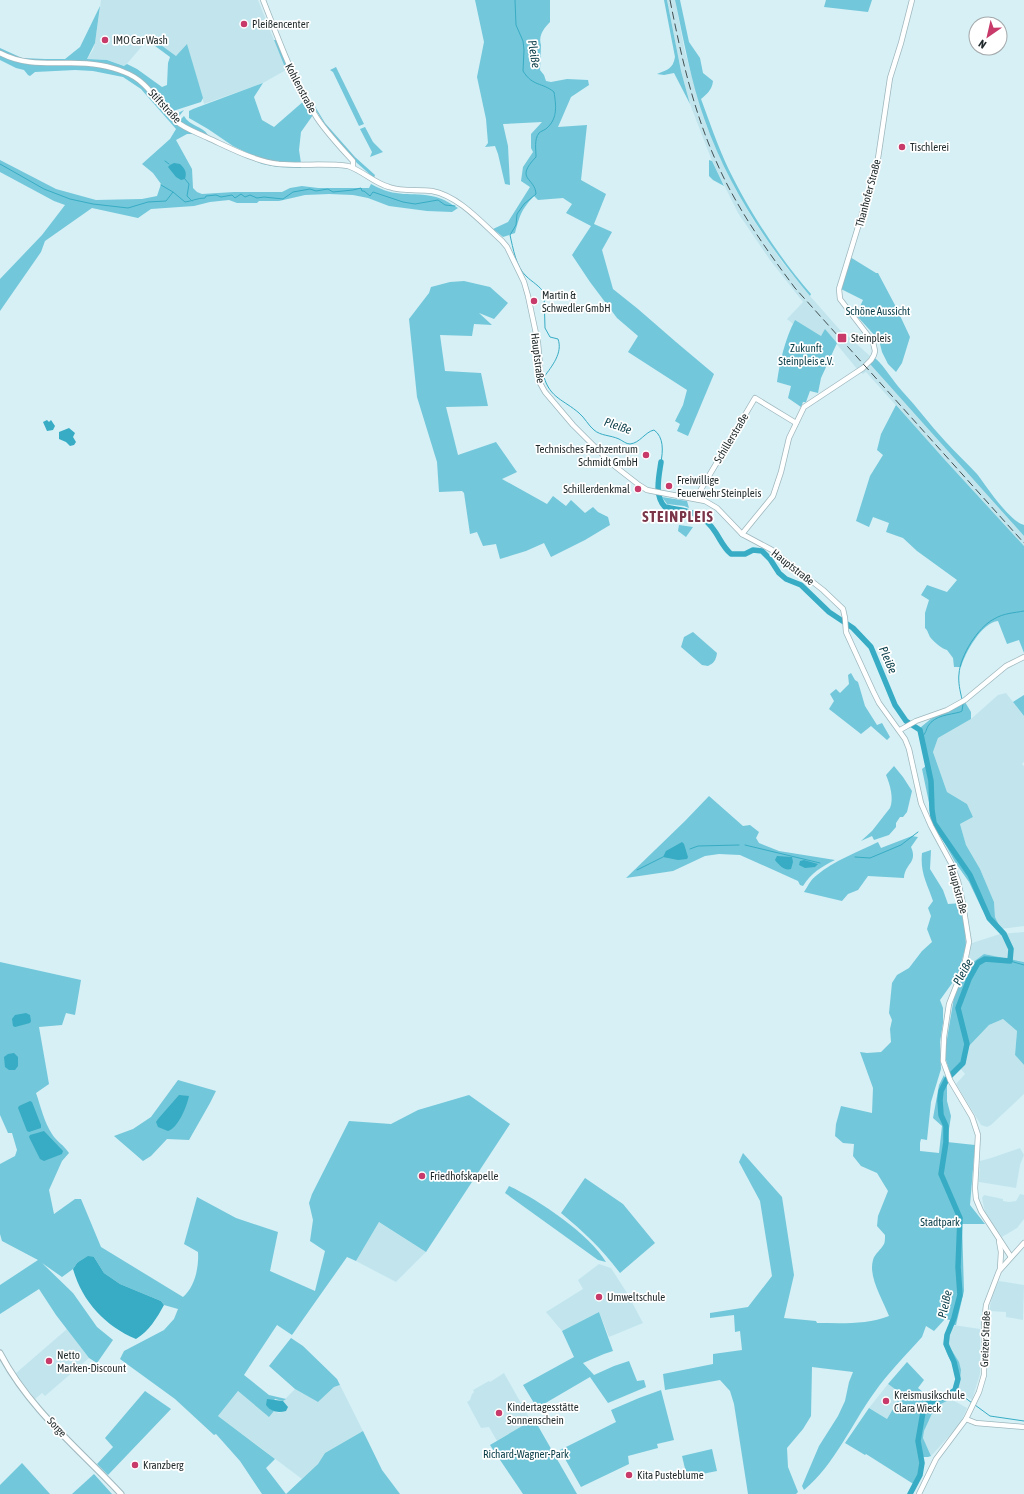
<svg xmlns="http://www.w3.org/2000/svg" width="1024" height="1494" font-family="'Asap Condensed',sans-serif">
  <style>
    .built { fill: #c2e5ed }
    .green { fill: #73c7da }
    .water { fill: #37acc4 }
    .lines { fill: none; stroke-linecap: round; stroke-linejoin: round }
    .stream { stroke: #37acc4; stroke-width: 1 }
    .river { stroke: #37acc4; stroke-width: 5.5 }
    .secondary-casing { stroke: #9fb7bd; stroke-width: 6 }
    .primary-casing { stroke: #9fb7bd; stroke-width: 7 }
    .secondary { stroke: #fff; stroke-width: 4.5 }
    .primary { stroke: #fff; stroke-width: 5 }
    .rail { stroke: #424f51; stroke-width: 1; stroke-dasharray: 8 4; stroke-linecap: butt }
    .poi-dot { fill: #c73a6a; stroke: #fff; stroke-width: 1.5 }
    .labels { text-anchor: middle; stroke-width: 3.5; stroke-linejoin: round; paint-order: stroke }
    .poi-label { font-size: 11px; fill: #1f282a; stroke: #fff; text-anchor: start }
    .street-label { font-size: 11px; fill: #1f282a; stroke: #fff }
    .park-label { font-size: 11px; fill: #083d48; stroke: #fff }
    .water-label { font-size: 12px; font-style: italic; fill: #0e414c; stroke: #fff }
    .district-label { font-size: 15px; font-weight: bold; letter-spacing: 1px; fill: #7b3549; stroke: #fff }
  </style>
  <rect width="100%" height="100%" fill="#d6f0f6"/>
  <g class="built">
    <polygon points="101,0 258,0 286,70 263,83 204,104 187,45 176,56 150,37 125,66 107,60 87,59 93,50 95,43"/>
    <polygon points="667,0 675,0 685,52 705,122 720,158 737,192 754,221 783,263 810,296 840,330 848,336 870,356 867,360 870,364 1024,536 1024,546 945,460 866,372 863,374 857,369 825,330 821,336 796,321 793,324 787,319 803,302 770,260 738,213 712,161 690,104 681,71"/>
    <polygon points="1006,693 1024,716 1024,762 1022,764 1024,766 1024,926 1001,929 995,917 994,902 980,869 966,845 960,824 973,817 967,804 947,792 933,752 938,738 971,719 998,695"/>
    <polygon points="1024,932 1024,962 984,954 969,965 969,944 1000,934"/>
    <polygon points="1003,1019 1017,1031 1015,1055 1024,1065 1024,1094 991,1125 987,1127 981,1125 956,1084 965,1074 960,1068 964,1063 969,1046 989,1025"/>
    <polygon points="1020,1148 1024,1155 1020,1165 1016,1188 979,1182 980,1161 991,1158"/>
    <polygon points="1020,1194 1024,1195 1024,1219 1017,1228 1002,1237 985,1213 982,1198 984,1195 1003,1199 1003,1201 1009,1202 1016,1201"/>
    <polygon points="379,1222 426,1252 396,1282 356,1261"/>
    <polygon points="599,1264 611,1268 627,1293 643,1323 609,1337 599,1312 562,1331 546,1312 583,1289 578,1280"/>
    <polygon points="999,1281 1024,1285 1023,1320 1006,1317 1006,1312 989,1311 993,1293"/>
    <polygon points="953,1325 980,1329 980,1374 972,1400 957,1390 960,1379 953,1354 949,1346 950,1333"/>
    <polygon points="67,1329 89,1358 45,1396 42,1393 35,1399 15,1374"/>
    <polygon points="504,1373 531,1421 497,1441 489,1427 481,1428 467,1402 470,1400 472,1394 474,1392 473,1390 489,1381 490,1382"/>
    <polygon points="888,1384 903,1394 887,1419 869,1408"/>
    <polygon points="340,1385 363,1431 325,1453 318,1464 302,1479 218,1416 238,1391 269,1416 274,1411 280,1413 286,1405 283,1401 295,1389 318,1402 334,1387"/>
    <polygon points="951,1399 967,1408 960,1424 931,1456 923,1438 924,1431 935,1407"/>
  </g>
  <g class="green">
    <path d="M475,0H550V22C544,28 538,36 541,45L540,70L544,75L546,81L551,82L567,79L588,80L589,85L571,97L558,127L587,125L581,180L606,194L594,224L612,232L602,250L613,289L638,309L676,342L714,374L688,436L677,431L680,424L675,421L683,405L687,390L628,352L638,336L617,318L590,282L572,255L591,226L566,213L572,204L563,198L538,200L534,196C521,210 520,215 515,233L503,237L493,229L508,222L530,187L521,181L523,167L533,152L531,148V134L542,122L503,124L508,146L510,185L505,184L498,154L495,146L485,147L488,143L486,119L477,77L484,42Z"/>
    <path d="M664,0H667L681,71L690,104L674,73L664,75L657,74C667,70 673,69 675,57Z"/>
    <path d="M675,0H680L689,42L700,58L703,73L713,81C712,90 707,94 701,99C710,123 718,147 729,170C749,211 781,260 811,294L810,296C766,243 728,186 705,121C691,82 684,41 675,0Z"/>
    <polygon points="826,0 872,0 868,12 824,7"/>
    <path d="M100,6L95,43L87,59L107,60L124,66L127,64L137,69L162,87L167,85L168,63L170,57L147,40L150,37L176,56L187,44L203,98L201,102L173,111L176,115L180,112L184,110L180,115L177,117L180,120L184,116C189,126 203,126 208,135L196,130L256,160L301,166V168L278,167L262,164L194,134H187L176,140L192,169L193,188L197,192L202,194L234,192H282L290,188L302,186L318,188H369L371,184C397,199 410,191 436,197C444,199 451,204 458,208L452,212L427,211L389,206L368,198L353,195L329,194L305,195L279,201H259L257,203H237L229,200L210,202L194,206L151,209L138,218L92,208L45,241L41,252L0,311V279L42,235L65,205L54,201L0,172V160L56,189L96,200L142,199L157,196L161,184L153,173L142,164L170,139L176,129L141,89L123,77L93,71L75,70L35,72L30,76L28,75L24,70L16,68L0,60V48L22,58L45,59H65L80,47Z"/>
    <polygon points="274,40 276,40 288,69 286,70"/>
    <polygon points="336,67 364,124 359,126 333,72 330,70"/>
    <polygon points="263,83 254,97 262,120 274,127 305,100 313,115 301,132 299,150 301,163 271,161 256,157 233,146 208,129 189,118 189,111 193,109"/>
    <polygon points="303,90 305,90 325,123 355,157 375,175 374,178 357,163 329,131"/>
    <polygon points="365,127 373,142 383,152 370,157 372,152 360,129"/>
    <polygon points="709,160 712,161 724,186 713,180 709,176"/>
    <polygon points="850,257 876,273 878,273 896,307 910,337 902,363 896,372 888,364 882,352 880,344 877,338 856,315 863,300 841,289"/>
    <polygon points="464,281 490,287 508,303 494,319 479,313 492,325 474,324 472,336 440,335 445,371 481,373 488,406 446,407 458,455 496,442 517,472 502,479 547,504 553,496 566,506 571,500 585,513 593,507 598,512 608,517 610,525 585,540 551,557 544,543 526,551 500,559 496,544 483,546 477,532 470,534 464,493 462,491 439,492 437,462 417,397 409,319 429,293 431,287 450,282"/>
    <path d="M795,320L821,336L825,329L837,343L821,378L818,393L810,391L806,402H803L801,407L788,398L791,386L777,382C780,361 785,339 795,320Z"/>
    <path d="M875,358C886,368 892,380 902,391C917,407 930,425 945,441C956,453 967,463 977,474C987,487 1009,521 1024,525V536L870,364Z"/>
    <path d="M896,405L945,460L1024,546V653L1019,640L1007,644L998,621C982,622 965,653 961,667H954L953,658L947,650C942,649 934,642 930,637C928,633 928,631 925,628V613L929,600L921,595L927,585L947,592L957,580L917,551L903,538L886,532L889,523L873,517L869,527L856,521L870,476L883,455L877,450L881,434Z"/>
    <polygon points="662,497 687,501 689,508 684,506 667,504"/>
    <polygon points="679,525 693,527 686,537 678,531"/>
    <path d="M693,632L717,653C716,660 714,663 708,666L702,665L681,647L684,637Z"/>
    <polygon points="851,673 855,680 858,682 865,706 877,725 882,723 890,737 887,740 871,726 861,734 829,709 834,701 830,694 836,689 840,693 849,684 848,675"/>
    <polygon points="1024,695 1024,716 1013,702"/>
    <polygon points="965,702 971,712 971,719 938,738 933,752 947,792 967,804 973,817 960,824 966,845 980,869 994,902 995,917 1001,929 997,930 982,909 969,882 955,862 933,822 922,769 927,765 921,727 932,718"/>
    <path d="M894,766L903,777L912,791L907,812L903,817H900L896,823V827L889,835L874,840L872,836L861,841L872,831L890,808C894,799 890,784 886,775Z"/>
    <path d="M709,796L743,826L750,825L759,832L756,838L759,843L779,851L835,860C821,867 811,873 803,886L800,885L798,881L740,855L719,854L705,856L673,871L626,878L685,821Z"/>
    <path d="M912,836L918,837L911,847C918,863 905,863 904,878L868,876L858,890L848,894L842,901L804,892C808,886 811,879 817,875C833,861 860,851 878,842L881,848Z"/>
    <path d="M931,850L930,869L943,890L948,904L962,903V912L965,931L966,945L958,975L940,1000L943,1008V1023L940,1042L941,1069L931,1102L927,1140L921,1139L920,1143V1151L939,1153L942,1126L933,1118L939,1085L944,1075L947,1084V1101L951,1116L947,1142L975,1145L970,1205L985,1224H962L964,1291L956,1325H953L950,1333L949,1346L959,1362L961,1370L960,1379L957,1390L948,1396L951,1399L935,1407L924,1431L923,1438L931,1456L928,1457H921C923,1468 920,1476 915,1485L866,1454L865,1455L845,1443L869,1408L887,1419L902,1394L888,1384L907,1362L924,1380L918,1388L930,1398L941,1396L954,1388C961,1367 950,1365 945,1348C941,1338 949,1329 950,1320L945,1319L934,1331L926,1326L922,1337C906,1355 888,1373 874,1393C851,1425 835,1464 804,1490L802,1486L819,1446L838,1416L845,1401L849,1382L853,1372L812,1367L811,1416L803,1429L787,1448L788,1467L798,1492L796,1494H748L734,1404L730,1391L720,1380L665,1390L663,1374L713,1364V1354L742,1350L740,1331L735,1332L734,1315L710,1318V1313L748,1307L772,1276L760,1201L739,1162L743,1153L782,1197L794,1275L784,1318L816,1321L817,1323C840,1323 867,1325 889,1316C883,1300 868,1277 873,1260C875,1253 881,1250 884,1244C885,1242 885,1238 885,1235L877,1226L878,1216L888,1191L877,1173L861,1166L853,1156L854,1144L843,1143L835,1136L836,1124L841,1106L872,1113L873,1088L860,1052L867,1053L881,1052L891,1042L890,1029L892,1020L889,1013L892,983L897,975L909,968L922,951L932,942L927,929L931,916L928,908L933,901C927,883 920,873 922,853Z"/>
    <polygon points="984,954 1024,962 1024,1065 1015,1055 1017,1031 1003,1019 989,1025 969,1046 964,1063 951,1077 946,1060 946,1045 954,997 969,965"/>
    <path d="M0,962L81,980L75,1015L66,1013L62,1025L39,1027L49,1084L36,1093C41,1107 44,1122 52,1134C56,1141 64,1145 69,1153L62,1161L49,1190L54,1214L75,1199H81L101,1247L183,1297C195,1287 199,1267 198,1252L184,1244L197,1197L236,1218L278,1232L270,1271L315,1291L325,1251L310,1241L313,1220L309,1203L312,1194L349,1121L391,1124L418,1110L469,1095L510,1124L426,1252L379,1222L356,1261L347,1257L292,1335L277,1325L244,1375L269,1395L286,1399L283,1401L275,1399L268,1407L274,1411L269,1417L238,1391L218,1416L275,1459L266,1468L286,1494L318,1464L325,1453L363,1431L382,1470L400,1494H262L240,1461L216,1434L214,1435L175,1399L120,1359L124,1351L164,1330L174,1319L178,1309L164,1305L161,1301L120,1284L104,1273L94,1257L77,1263L73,1269L62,1277L42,1263L73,1293L97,1327L113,1340L97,1363L89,1358L56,1315L39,1289L0,1314V1285L38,1260L2,1241L0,1234V1164L15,1156L17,1150L12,1133H8L0,1115Z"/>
    <polygon points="178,1080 216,1091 210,1103 189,1140 167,1139 151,1156 143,1161 114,1136 133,1129 151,1117"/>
    <path d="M585,1178L623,1204L655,1243L620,1273C601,1248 585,1233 561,1213Z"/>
    <path d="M509,1186C539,1200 589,1234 606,1262L598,1260L505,1193Z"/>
    <polygon points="599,1312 613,1351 604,1354 583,1363 594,1375 614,1366 629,1361 637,1381 644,1380 646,1387 608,1403 590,1377 537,1408 523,1385 574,1357 562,1331"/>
    <polygon points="291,1338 303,1346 337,1379 340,1385 334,1387 318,1402 295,1389 269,1366"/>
    <polygon points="661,1390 674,1440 657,1444 658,1448 628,1456 629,1464 581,1487 560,1450 616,1422 611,1410 639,1398"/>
    <polygon points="145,1391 171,1409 108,1475 97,1464 113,1447 105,1438"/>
    <polygon points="534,1419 577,1494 523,1494 490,1445"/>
    <polygon points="712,1449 717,1471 687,1477 682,1456"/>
    <polygon points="22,1463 50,1494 0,1494 0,1485"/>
    <polygon points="94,1474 112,1494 72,1494"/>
  </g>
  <g class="water">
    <path d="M174,163L180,164C185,169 187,172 185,179L181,180L176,177L168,167L170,165Z"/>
    <polygon points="47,420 49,422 51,420 55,426 53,430 47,431 43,422"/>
    <polygon points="69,428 75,433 73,437 76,442 74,445 70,446 66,442 59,439 59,432"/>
    <polygon points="682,842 684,844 688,857 687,859 678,860 663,857 666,851"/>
    <path d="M777,856L792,857L793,862L791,869C784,871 779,865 775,860Z"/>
    <polygon points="804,860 818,864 815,867 805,868 799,865 800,861"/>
    <polygon points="26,1013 30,1015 31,1021 30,1023 15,1027 13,1026 12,1019 15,1015"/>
    <polygon points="14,1053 18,1057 18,1066 15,1070 9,1070 5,1067 4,1057 8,1054"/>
    <path d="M179,1095L189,1096C187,1106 178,1128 168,1131L158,1127L156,1122L158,1119Z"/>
    <polygon points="30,1101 32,1102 41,1125 41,1128 29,1132 27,1131 18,1108 19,1106"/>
    <polygon points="44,1131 63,1151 62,1154 44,1161 40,1159 29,1137 30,1135"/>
    <path d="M88,1256L94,1257L104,1273L120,1284L161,1301L164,1305C157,1318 149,1331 136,1339C105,1326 82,1301 73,1269L77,1263Z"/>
    <path d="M267,1399L283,1401L288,1407L286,1411C278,1413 271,1412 266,1405Z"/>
  </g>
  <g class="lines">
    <g class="stream">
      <path d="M515,0L516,25L523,41L524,50L523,71C533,87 542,82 554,92C556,105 558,118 547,128C545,130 541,131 539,133C534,139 536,150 536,157C514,180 535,177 536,194L524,204L517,214L516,225L510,235C513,248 516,267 526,276C532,282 540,286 544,293L545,328L550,337L558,339C563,353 552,366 544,377C550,398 564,400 579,413C585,418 588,425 594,430C601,436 610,435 619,439C623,441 626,444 630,444C640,443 645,432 654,430C664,437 663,451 661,462"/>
      <polyline points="165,161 169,164"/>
      <path d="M0,164L44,189L70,199L93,204L128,208L148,202L166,201L173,192L185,202C193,201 197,198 205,198L206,196L216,195L221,197L232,195L235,198L241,194L245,197L250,195L257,198L264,197L283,199L293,192L310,189L316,191L328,189L333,192L353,190L361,188L362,191H364L370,196L373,192L403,202L415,204L438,200L445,205L455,206"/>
      <polyline points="185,179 189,184 187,196 192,201"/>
      <polyline points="161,185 173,192"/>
      <path d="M962,699C960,691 958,682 959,674C960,656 978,627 994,619C1004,613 1014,613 1024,611"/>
      <path d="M922,737C926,733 926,730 928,726C935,715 949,715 960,712L962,711L963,704"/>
      <polyline points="745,845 820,863"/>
      <polyline points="690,849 698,846 739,845"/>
      <polyline points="855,857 870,858 901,845 918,832"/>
      <polyline points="637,870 663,857"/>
      <polyline points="1010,961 1024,965"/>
      <polyline points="955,1390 972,1403"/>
      <polyline points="975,1405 990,1416 1024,1421"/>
    </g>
    <path class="river" d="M661,462C659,476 654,496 665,507C688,511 703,512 716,533C721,541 724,548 731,554H745L753,550L762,551L770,559L779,573L786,579L801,585L829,612L853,628L871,647L895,705L906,721L920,730L931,781L932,810L934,823L970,875L989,918L1004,934L1011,949L1010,961L985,959L978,963L969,979L958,1008L967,1044L964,1058L963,1063L947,1079L941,1091L940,1100L941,1115L946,1126V1142L941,1174L960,1218L958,1267L960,1295L954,1318L947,1335L946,1344L954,1362L958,1379L955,1390L945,1397L935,1400L927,1404L923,1412L918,1441L922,1463L920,1475L910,1494"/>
    <g class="secondary-casing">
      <g id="secondary">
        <path d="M263,0C279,40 293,81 317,118C327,133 340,147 353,161V167"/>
        <path d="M0,53C23,65 45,63 71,63C89,63 108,65 124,72C149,81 157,104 176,121C185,129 198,133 208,138C230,148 254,161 279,164C302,166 325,163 348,166C363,171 374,183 389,187C403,192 418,189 432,191C459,196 482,223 502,241L507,247L524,282L528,296L538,343L540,365V383L545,392L573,425L612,464L639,485L647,490L657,492L705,501L717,508L742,534L772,550L823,590L843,609L845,618L846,632L873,691L879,703L905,739L909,749L921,803L931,826L951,863L958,881L963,904L969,942L964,966L949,1004L944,1037L943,1061L950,1080L972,1117L978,1135L975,1188L976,1199L981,1211L1011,1257"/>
        <polyline points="697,499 700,491 755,398 796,423"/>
        <polyline points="742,534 773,496 781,472 789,438 804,407 863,368 871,360 874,355 875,351 873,342 840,299 839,289 877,165 890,78 901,43 912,0"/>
        <polyline points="900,730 916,721 947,710 965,700 1006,666 1024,657"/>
        <polyline points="999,1241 1001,1252 1000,1269"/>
        <polyline points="966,1419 976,1423 1024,1427"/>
        <polyline points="919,1494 936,1459 966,1419 979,1392 984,1375 984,1324 986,1305 999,1271 1024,1243"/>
      </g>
    </g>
    <g class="primary-casing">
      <path id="primary" d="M0,1353C29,1409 79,1449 121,1494"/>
    </g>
    <use href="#secondary" class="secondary"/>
    <use href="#primary" class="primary"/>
    <path class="rail" d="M670,0C681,55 693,110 716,161C736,207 765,248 795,288L1024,543"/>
  </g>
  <g class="poi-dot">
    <circle cx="244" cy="24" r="4"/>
    <circle cx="105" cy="40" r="4"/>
    <circle cx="902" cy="147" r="4"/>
    <circle cx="534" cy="301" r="4"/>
    <rect x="837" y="333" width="10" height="10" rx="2"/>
    <circle cx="646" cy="455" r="4"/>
    <circle cx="669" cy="486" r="4"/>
    <circle cx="638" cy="489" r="4"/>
    <circle cx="422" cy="1176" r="4"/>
    <circle cx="599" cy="1297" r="4"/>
    <circle cx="49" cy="1361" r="4"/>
    <circle cx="886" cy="1401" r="4"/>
    <circle cx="499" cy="1413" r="4"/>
    <circle cx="135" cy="1465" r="4"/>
    <circle cx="629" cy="1475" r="4"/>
  </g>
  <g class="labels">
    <g class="poi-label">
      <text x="252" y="28">Pleißencenter</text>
      <text x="113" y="44">IMO Car Wash</text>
      <text x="910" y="151">Tischlerei</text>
      <text x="542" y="299">Martin &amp;<tspan x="542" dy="13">Schwedler GmbH</tspan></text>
      <text x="851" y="342">Steinpleis</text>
      <text x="638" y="453" text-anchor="end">Technisches Fachzentrum<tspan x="638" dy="13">Schmidt GmbH</tspan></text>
      <text x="677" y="484">Freiwillige<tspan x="677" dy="13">Feuerwehr Steinpleis</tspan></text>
      <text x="630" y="493" text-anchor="end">Schillerdenkmal</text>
      <text x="430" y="1180">Friedhofskapelle</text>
      <text x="607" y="1301">Umweltschule</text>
      <text x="57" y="1359">Netto<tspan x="57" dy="13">Marken-Discount</tspan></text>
      <text x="894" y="1399">Kreismusikschule<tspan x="894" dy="13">Clara Wieck</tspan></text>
      <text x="507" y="1411">Kindertagesstätte<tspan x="507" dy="13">Sonnenschein</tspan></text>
      <text x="143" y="1469">Kranzberg</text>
      <text x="637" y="1479">Kita Pusteblume</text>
    </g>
    <g class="street-label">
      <text transform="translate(301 88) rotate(62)" y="4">Kohlenstraße</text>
      <text transform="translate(165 106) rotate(47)" y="4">Stiftstraße</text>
      <text transform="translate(868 193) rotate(-75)" y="4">Thanhofer Straße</text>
      <text transform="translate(538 358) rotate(83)" y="4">Hauptstraße</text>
      <text transform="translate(731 438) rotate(-59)" y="4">Schillerstraße</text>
      <text transform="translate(793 567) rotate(38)" y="4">Hauptstraße</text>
      <text transform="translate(958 889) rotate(75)" y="4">Hauptstraße</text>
      <text transform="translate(985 1339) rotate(-88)" y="4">Greizer Straße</text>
      <text transform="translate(57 1427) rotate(47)" y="4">Sorge</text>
    </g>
    <g class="park-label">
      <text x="878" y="315">Schöne Aussicht</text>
      <text x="806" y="352">Zukunft<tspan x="806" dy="13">Steinpleis e.V.</tspan></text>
      <text x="940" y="1226">Stadtpark</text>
      <text x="526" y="1458">Richard-Wagner-Park</text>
    </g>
    <g class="water-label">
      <text transform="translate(534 54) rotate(81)" y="4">Pleiße</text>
      <text transform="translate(618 426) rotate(19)" y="4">Pleiße</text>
      <text transform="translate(888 660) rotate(67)" y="4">Pleiße</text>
      <text transform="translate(963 972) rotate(-61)" y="4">Pleiße</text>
      <text transform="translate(945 1304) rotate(-77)" y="4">Pleiße</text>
    </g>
    <g class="district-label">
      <text x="678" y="522">STEINPLEIS</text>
    </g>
  </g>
  <g transform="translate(988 36) rotate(214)"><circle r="19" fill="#ffffff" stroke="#a5a9aa"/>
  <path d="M0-3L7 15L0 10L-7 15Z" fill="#c73a6a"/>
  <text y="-6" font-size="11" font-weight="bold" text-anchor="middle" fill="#1f282a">N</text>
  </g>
</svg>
